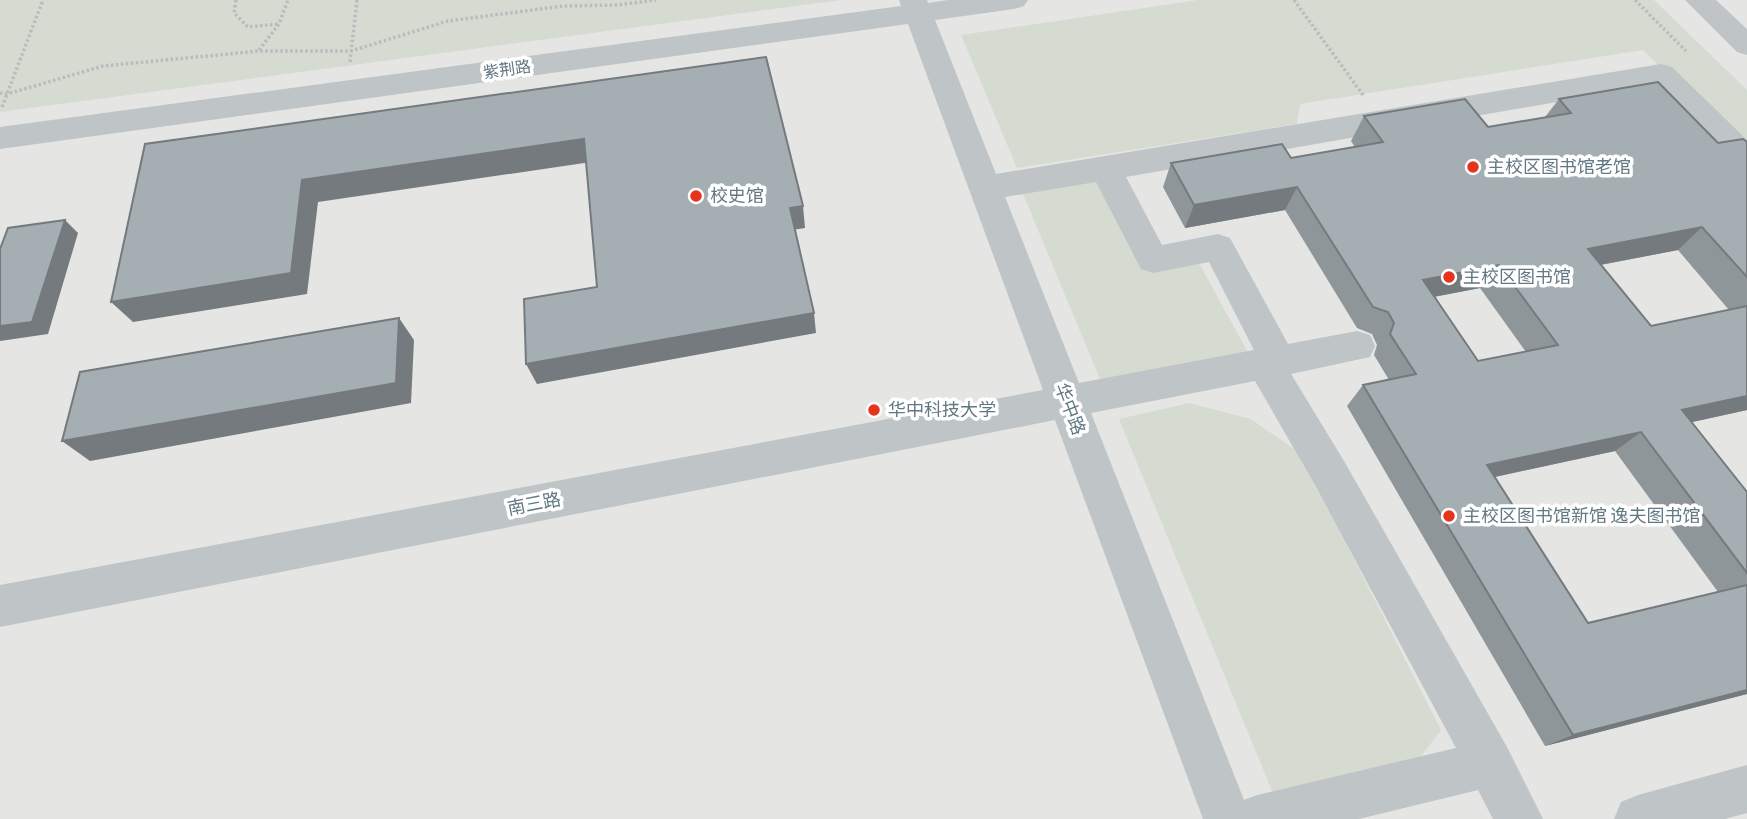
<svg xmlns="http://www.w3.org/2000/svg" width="1747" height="819" font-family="Commissioner,'Noto Sans SC',sans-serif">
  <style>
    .built { fill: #e5e5e3 }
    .green { fill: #d6dbd1 }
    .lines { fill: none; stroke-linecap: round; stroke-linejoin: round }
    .path { stroke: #b9bcbe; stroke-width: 3.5; stroke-dasharray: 2.5 2.5; stroke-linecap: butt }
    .minor { fill: #bfc4c6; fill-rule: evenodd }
    .wall { fill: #8e969a; fill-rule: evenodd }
    .shaded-wall { fill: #747a7d }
    .building { fill: #a5afb3; stroke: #747a7d; stroke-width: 2; fill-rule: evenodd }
    .poi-dot { fill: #e6331e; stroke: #fff; stroke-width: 2.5 }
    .labels { text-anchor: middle; stroke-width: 7; stroke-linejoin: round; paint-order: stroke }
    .far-street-label { font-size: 16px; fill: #627882; stroke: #fff }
    .poi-label { font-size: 18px; fill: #627882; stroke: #fff; text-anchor: start }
    .street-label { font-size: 18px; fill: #627882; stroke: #fff }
  </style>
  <rect width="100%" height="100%" fill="#f4f4f0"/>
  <rect class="built" x="0" y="0" width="1747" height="819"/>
  <g class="green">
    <polygon points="0,0 841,0 0,112"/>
    <polygon points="1198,0 1654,0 1747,90 1747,156 1643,50 1300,104 1297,124 1017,168 961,35"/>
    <polygon points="1095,176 1134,253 1188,243 1252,360 1105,391 1021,189"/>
    <polygon points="1189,403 1251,419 1294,449 1334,520 1441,730 1406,776 1279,808 1119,419"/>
  </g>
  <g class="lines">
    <g class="path">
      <polyline points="236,0 234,13 248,27 279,24"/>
      <polyline points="1294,0 1363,95"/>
      <polyline points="1635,0 1686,51"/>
      <polyline points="259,50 279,24 288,0"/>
      <polyline points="350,62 357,0"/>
      <polyline points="0,93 7,94 103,66 259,51 351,51 448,21 563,6 617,5 656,0"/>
      <polyline points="2,107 43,0"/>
    </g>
    <g class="minor">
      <path d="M899,0H927L928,3L948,0H1028L1024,6L1014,9L935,20L996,174L1661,64L1672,67L1747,140V170L1736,167L1654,85L1126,177L1162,245L1218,234L1230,238L1288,344L1357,331L1370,335L1375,346L1370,357L1291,374L1344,461L1507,747L1543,819H1493L1478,790L1359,819H1203L1055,420L0,627V585L1043,390L908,24L0,149V127L901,6ZM1096,182L1141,269L1153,273L1209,262L1254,350L1079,383L1005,197ZM1255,381L1316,487L1456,748L1257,795L1244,800L1091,413Z"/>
      <polygon points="1685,0 1716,0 1747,29 1747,55 1737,52"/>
      <polygon points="1747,765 1747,813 1725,819 1614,819 1621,802 1638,795"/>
    </g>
  </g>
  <path class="wall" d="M1559,99L1718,143L1747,142V410L1692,422L1747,492V694L1545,746L1347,406L1363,385L1389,380L1374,355L1377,345L1372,334L1357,328L1285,210L1185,228L1163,187L1171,163L1291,158L1355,147L1351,141L1364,116L1488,127L1545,117ZM1678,250L1729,310L1651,326L1601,265ZM1480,288L1526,352L1478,361L1434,297ZM1615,451L1718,592L1588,623L1495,477Z"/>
  <g class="shaded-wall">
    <polygon points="584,139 591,162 318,202 307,294 133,322 111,302 302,180"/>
    <polygon points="1297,187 1285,210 1185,228 1194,205"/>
    <polygon points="803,206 805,228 792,230 790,208"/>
    <polygon points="65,220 78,233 48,334 0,341 0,326"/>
    <polygon points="1702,227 1678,250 1567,271 1588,249"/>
    <polygon points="1499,265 1480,288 1406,302 1423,280"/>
    <polygon points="814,313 816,333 537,384 526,364"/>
    <polygon points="399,318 414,340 411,403 90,461 62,441"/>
    <polygon points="1747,396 1747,410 1656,430 1682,410"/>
    <polygon points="1641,432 1615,451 1466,483 1487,465"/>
    <polygon points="1747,690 1747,694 1545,746 1573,735"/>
  </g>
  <g class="building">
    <polygon points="766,57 803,206 790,208 814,313 526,364 524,299 597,287 584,139 302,180 291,273 111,302 145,144"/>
    <path d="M1658,82L1718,143L1743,139L1747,142V277L1702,227L1588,249L1651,326L1747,306V396L1682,410L1747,492V573L1641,432L1487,465L1588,623L1747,585V690L1573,735L1363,385L1416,374L1390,334L1394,323L1388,312L1373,307L1297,187L1194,205L1171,163L1282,144L1291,158L1383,142L1364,116L1465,99L1488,127L1571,113L1559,99ZM1499,265L1558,345L1478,361L1423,280Z"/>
    <polygon points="65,220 32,322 0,326 0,249 8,228"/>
    <polygon points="399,318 396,383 62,441 80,372"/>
  </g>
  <g class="poi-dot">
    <circle cx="1473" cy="167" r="7"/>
    <circle cx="696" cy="196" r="7"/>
    <circle cx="1449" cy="277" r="7"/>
    <circle cx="874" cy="410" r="7"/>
    <circle cx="1449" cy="516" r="7"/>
  </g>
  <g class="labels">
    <g class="far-street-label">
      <text transform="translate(507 69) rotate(-8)" y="6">紫荆路</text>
    </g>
    <g class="poi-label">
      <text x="1487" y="173">主校区图书馆老馆</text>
      <text x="710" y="202">校史馆</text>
      <text x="1463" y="283">主校区图书馆</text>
      <text x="888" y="416">华中科技大学</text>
      <text x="1463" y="522">主校区图书馆新馆 逸夫图书馆</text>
    </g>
    <g class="street-label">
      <text transform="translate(1070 409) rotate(69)" y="6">华中路</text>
      <text transform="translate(534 504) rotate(-11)" y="6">南三路</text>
    </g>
  </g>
</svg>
